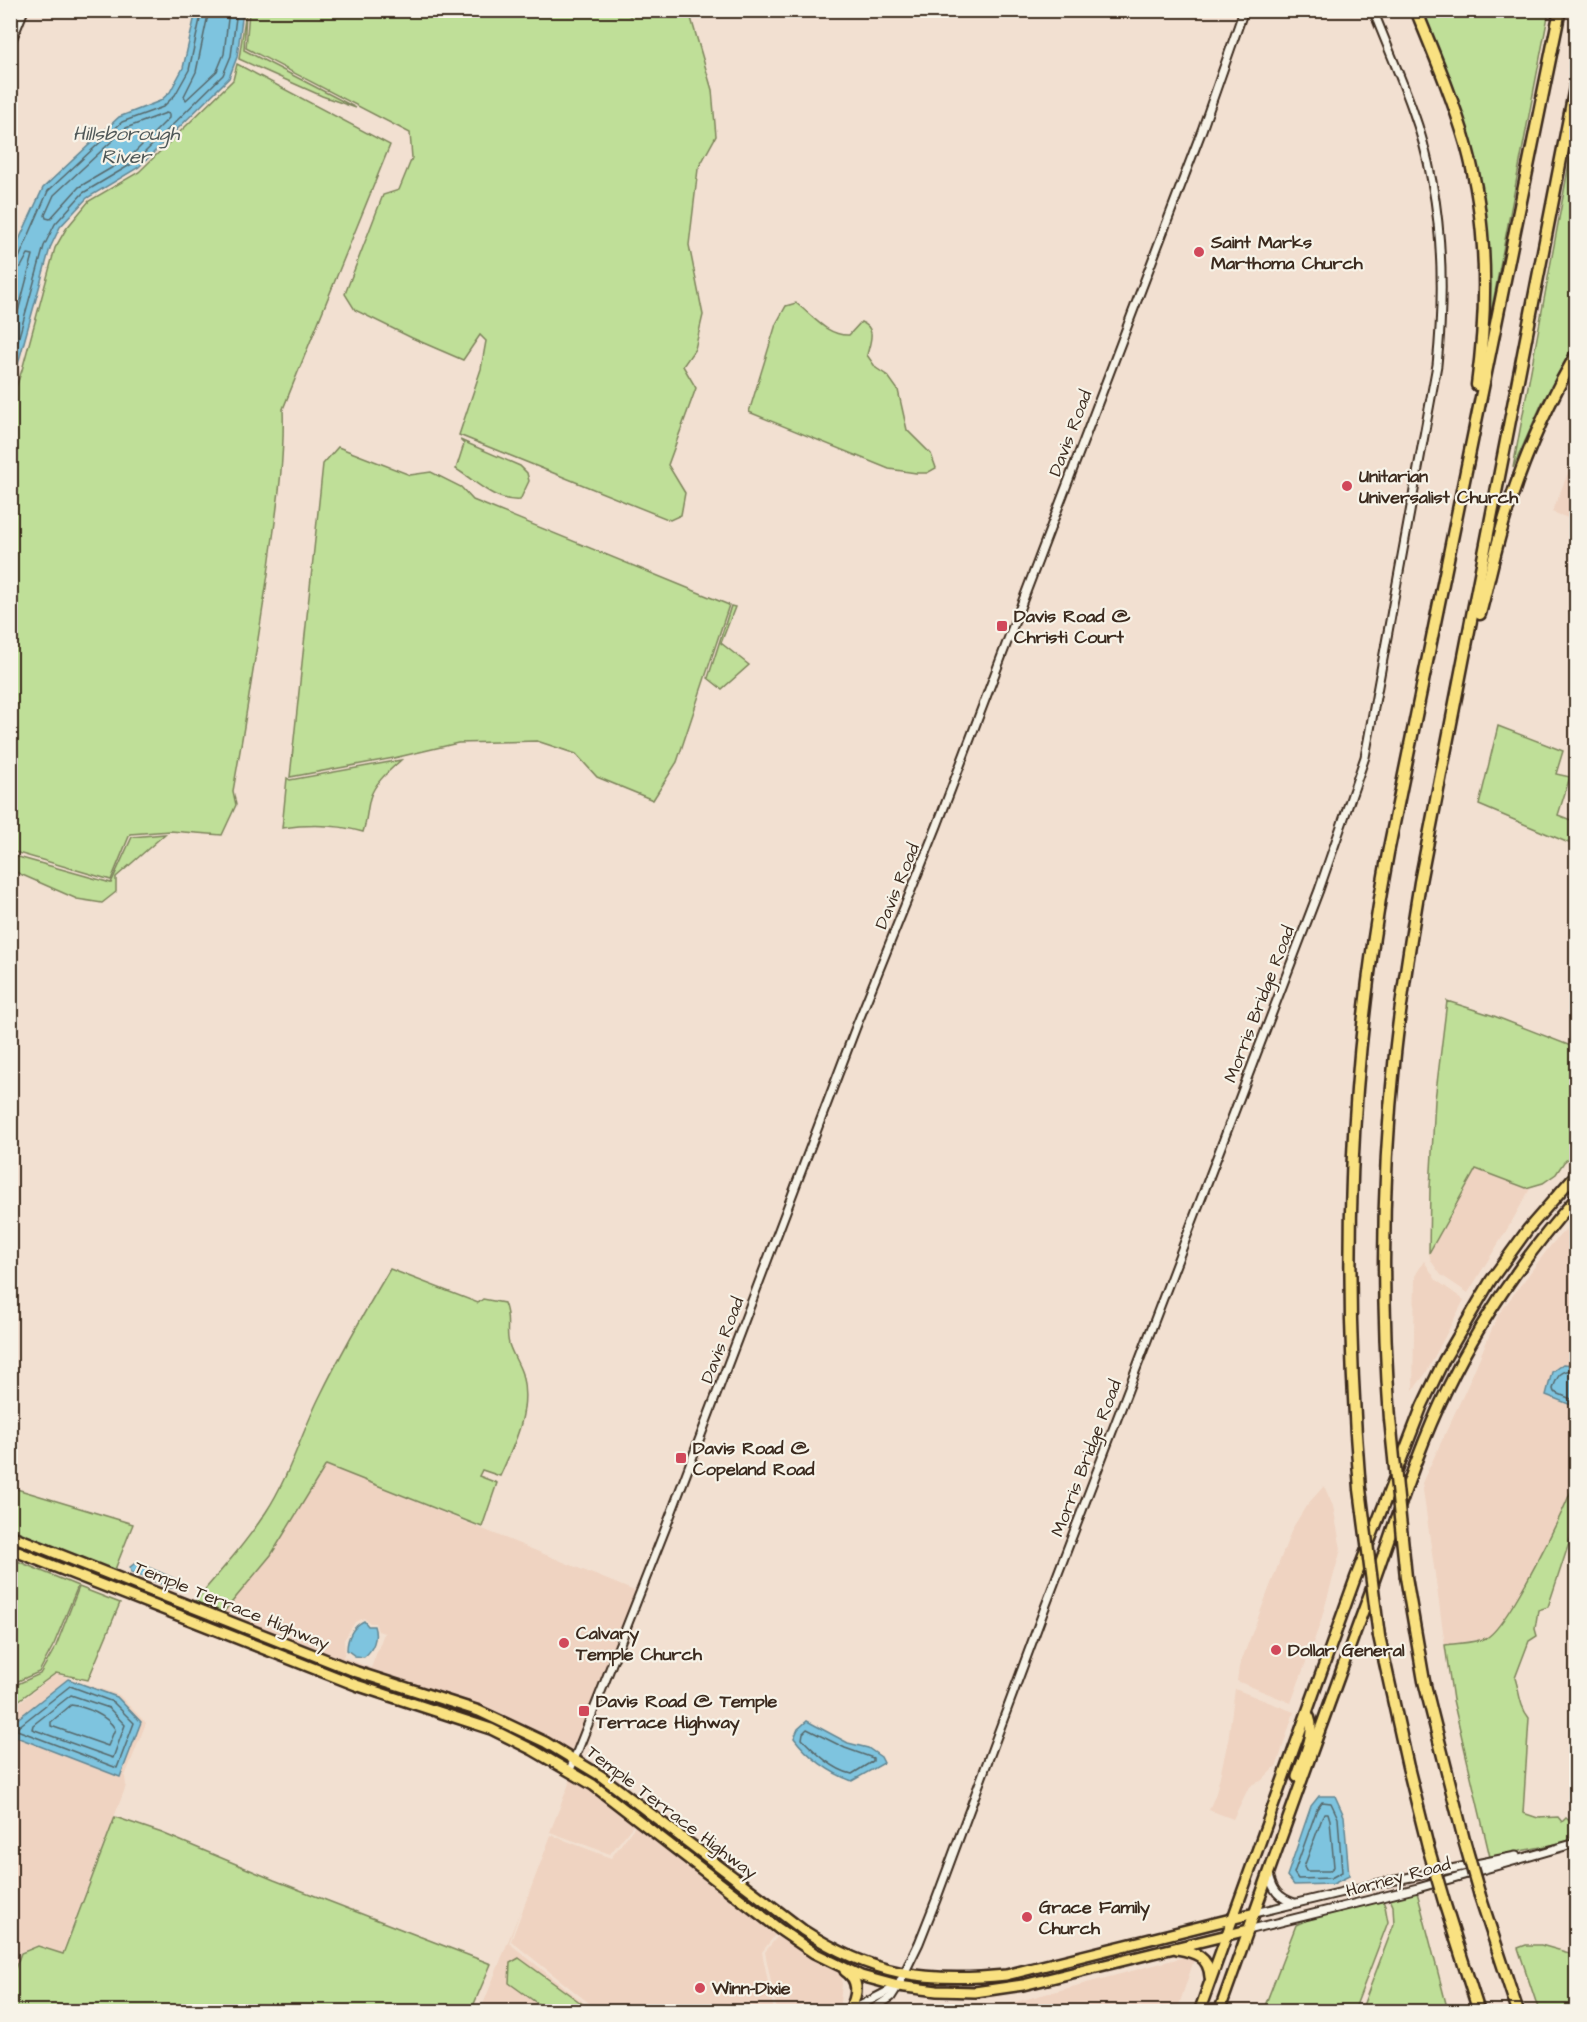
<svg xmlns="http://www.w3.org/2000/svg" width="1587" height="2022" font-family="'Architects Daughter',sans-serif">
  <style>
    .built { fill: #efd3c1; fill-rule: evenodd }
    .green { fill: #bfdf98; stroke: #7d845b; stroke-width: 1.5 }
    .water { fill: #7ec4df; stroke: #638692; stroke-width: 1.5 }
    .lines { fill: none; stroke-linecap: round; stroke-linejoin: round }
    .shore { stroke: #56686b; stroke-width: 1.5 }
    .minor-casing { stroke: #3b2a1e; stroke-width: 11 }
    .major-casing { stroke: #3b2a1e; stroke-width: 14 }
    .highway-casing { stroke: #3b2a1e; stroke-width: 15 }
    .minor { stroke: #f7f3e8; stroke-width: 7 }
    .major { stroke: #f9e181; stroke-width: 9 }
    .highway { stroke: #f9e181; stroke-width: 10 }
    .highway-bridge-casing { stroke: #3b2a1e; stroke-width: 15; stroke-linecap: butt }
    .highway-bridge { stroke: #f9e181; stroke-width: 10 }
    .poi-dot { fill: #d1495b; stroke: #f7f3e8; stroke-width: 2 }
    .labels { text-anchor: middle; stroke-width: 4.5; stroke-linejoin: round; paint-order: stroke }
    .poi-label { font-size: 18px; font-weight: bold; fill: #3b2a1e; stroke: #f7f3e8; text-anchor: start }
    .street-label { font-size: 18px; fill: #3b2a1e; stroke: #f7f3e8 }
    .water-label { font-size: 20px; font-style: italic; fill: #4f5858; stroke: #f7f3e8 }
  </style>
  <rect width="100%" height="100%" fill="#f2e0d1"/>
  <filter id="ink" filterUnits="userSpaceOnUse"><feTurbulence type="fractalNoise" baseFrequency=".0167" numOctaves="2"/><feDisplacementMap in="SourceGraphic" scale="12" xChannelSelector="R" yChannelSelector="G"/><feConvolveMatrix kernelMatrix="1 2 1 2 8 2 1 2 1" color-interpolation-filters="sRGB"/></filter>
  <g filter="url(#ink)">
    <g class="built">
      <polygon points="1576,444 1576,521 1552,512 1569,471"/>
      <polygon points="1476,1169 1526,1188 1531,1187 1511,1223 1468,1293 1441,1275 1431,1261 1429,1253"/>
      <polygon points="1576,1218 1576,1365 1574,1364 1563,1402 1576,1407 1576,1478 1571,1496 1531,1574 1500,1626 1487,1638 1445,1645 1422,1483 1467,1387 1498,1315 1551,1245"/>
      <polygon points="1424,1261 1436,1280 1464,1300 1426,1373 1413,1390 1415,1276"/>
      <path d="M326,1465L637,1592L573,1754L521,1725L480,1708L358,1668L222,1614L271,1555ZM364,1618L370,1623H375L378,1631L384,1633L371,1668L343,1657L345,1652L344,1640L355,1622Z"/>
      <polygon points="1324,1486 1333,1506 1341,1549 1320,1624 1291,1703 1237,1681 1239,1667 1292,1529 1306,1506"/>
      <polygon points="216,1620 478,1715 517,1732 571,1761 569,1766 492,1725 358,1682 213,1625"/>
      <polygon points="56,1674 119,1695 146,1723 125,1776 126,1786 62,1953 38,1945 20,1952 11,1976 11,1709"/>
      <polygon points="1235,1689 1294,1712 1277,1765 1261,1781 1253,1784 1248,1789 1233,1819 1209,1810 1216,1793 1228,1741"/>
      <polygon points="572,1776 591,1789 810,1955 843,1975 839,2011 777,2011 765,1952 777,1937 777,1933 635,1823 610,1854 550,1832"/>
      <polygon points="635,1826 775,1935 762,1952 774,2011 599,2011 511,1941 551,1835 611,1858"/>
      <polygon points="521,1909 509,1943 594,2011 509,1983 548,2011 480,2012"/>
      <polygon points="1184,1957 1195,1957 1177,2011 978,2012"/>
    </g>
    <g class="green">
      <polygon points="621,10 631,17 626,11 689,11 712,90 716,136 698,169 689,245 703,315 695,349 683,366 696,388 668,465 685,493 681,515 670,520 459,435 481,369 486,341 480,335 463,360 412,338 355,310 345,294 383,195 399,190 412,158 410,133 246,48 249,11"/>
      <polygon points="246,11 244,50 356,108 322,96 239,59"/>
      <polygon points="1422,11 1549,11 1490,318 1488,317 1489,298 1458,105"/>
      <path d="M237,64L390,145L283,409C285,465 275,519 268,574C257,646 246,719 233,791L236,805L222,835L170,831L130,834L111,880L11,851V401L22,370L55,248L66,229L89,201L139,172L233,80Z"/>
      <polygon points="1576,126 1576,344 1542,403 1513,468"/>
      <path d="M796,303C813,316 827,336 849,335L861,322C877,328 870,342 867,355L876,368L888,376L898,390L907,430L931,454L936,468L927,473H916L889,469L749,412L776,324L786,306Z"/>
      <path d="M460,440L520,466L527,473L529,481L520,500C494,502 476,481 456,469L464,444Z"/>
      <polygon points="338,447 410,475 431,472 461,487 473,500 729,605 677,762 653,800 597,777 576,754 537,741 458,743 394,758 290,777 323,464"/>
      <polygon points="731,606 735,607 721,643 749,665 722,689 708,678"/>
      <polygon points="1498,726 1563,751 1556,774 1570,777 1558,815 1576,822 1576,846 1479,805"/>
      <path d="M401,760C389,771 375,782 370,798C367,809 367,820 363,832C336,824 310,824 282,828L287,778L290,780Z"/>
      <polygon points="165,834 116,877 116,892 102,903 77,899 11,870 11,855 111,883 132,837"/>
      <polygon points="1447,1001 1494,1016 1576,1048 1576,1152 1564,1162 1556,1174 1543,1183 1526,1188 1476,1169 1429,1253 1430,1188 1435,1100"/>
      <path d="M390,1269L478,1303L483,1299L504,1303C511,1320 505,1329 509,1344C512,1354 519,1364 522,1374C532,1410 514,1445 500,1476L482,1470L479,1476L497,1483L482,1527L326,1465L271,1555L222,1614L199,1605L195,1601C220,1572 245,1544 266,1512C289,1477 301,1434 320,1396C341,1353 365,1311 390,1269Z"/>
      <path d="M1576,1478V1522L1548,1607L1538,1610L1535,1629L1537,1636L1529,1641L1515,1678C1520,1693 1519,1705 1529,1718L1523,1813L1538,1818L1558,1817L1562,1822L1566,1818L1574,1825L1576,1840L1490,1857L1453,1700L1445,1645C1456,1643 1476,1643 1486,1638C1507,1629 1568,1504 1576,1478Z"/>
      <polygon points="10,1487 133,1524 114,1572 11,1531"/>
      <polygon points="10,1539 111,1578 109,1584 11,1545"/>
      <polygon points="10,1558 78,1586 54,1644 39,1672 11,1684"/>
      <polygon points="79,1587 120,1603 88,1680 56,1673 11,1706 11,1687 40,1674 56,1646"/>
      <polygon points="115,1817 162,1833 274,1880 491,1964 471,2011 11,2011 11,1979 21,1953 38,1946 63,1954"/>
      <polygon points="1417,1892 1448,2011 1361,2011 1394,1924 1393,1906 1390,1899"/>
      <polygon points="1383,1901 1385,1906 1388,1922 1354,2011 1263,2011 1296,1925 1311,1918"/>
      <polygon points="1526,1945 1541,1945 1569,1953 1576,1952 1576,2011 1539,2011 1518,1948"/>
      <polygon points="519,1958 592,2011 548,2011 509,1983 510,1963"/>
    </g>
    <g class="water">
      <polygon points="196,11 243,11 237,57 229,78 139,167 87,198 60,227 50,248 18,364 11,386 11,264 18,242 43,188 119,117 160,101 170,92 183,68"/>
      <polygon points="1563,1364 1576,1365 1576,1407 1546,1395 1552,1372"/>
      <polygon points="134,1564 141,1564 175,1579 174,1587 171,1588 131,1572 130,1567"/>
      <path d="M364,1621L368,1626H374C378,1638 373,1650 364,1657L355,1656L347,1650C347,1638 353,1626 364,1621Z"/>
      <polygon points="68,1679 117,1697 141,1722 120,1777 11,1735 11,1724"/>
      <path d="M807,1721L848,1743L868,1748L881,1757L884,1763L852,1781C830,1773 808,1757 794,1738L798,1729Z"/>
      <polygon points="1319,1796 1335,1796 1344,1816 1349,1876 1333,1884 1294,1885 1287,1876 1311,1806"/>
    </g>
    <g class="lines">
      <g class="shore">
        <polyline points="209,10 196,72 184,96 186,100 217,71 224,54 229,10"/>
        <polygon points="166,113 169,114 169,118 130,157 79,187 50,219 46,218 45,215 54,195 126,128"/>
        <polyline points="10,262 15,261 19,258 48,191 122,122 163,107 175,95 189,70 202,10"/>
        <polyline points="10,269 21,267 28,254 33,255 10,342"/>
        <polyline points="10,369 44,246 55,224 83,193 135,162 223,75 231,56 237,10"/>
        <path d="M1576,1370C1561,1370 1557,1375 1553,1389L1554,1392L1576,1401"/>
        <polygon points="70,1686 113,1702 134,1723 117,1768 17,1730 18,1727"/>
        <polygon points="71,1695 109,1708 125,1725 113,1758 32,1729 33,1725"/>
        <path d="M71,1705C86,1707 107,1715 115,1729L108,1746L51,1726V1722Z"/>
        <path d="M807,1729L845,1748L873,1758V1761L852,1774C833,1770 815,1752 802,1739L803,1733Z"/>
        <polygon points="1322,1802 1331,1803 1338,1818 1342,1872 1331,1878 1298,1879 1294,1873 1317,1809"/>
        <polygon points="1324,1813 1328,1813 1330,1820 1334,1867 1329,1871 1306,1871 1304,1867"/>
      </g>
      <g class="minor-casing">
        <g id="minor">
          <polyline points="10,45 24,10"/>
          <polyline points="570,1770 666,1527 856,1027 937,826 1202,130 1244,10"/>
          <path d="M1269,1874C1273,1891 1278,1897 1294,1903"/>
          <polyline points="1255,1913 1376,1884 1516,1856"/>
          <polyline points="1248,1930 1418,1888 1576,1843"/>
          <polyline points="848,2012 898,1986"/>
          <path d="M869,2012L891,1997L898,1986L919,1943L936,1900L1044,1610L1319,890L1365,757L1437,365C1446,279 1442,190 1412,108C1400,75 1386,43 1373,10"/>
        </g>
      </g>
      <g class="major-casing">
        <g id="major">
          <path d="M10,1535L357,1672L479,1711L545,1742L601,1776L803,1930C872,1975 925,1983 1006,1975L1255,1913"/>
          <polyline points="10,1549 356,1685 491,1729 533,1750 593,1785 779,1929 814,1953 861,1976 898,1986 937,1991 975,1992 1023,1985 1248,1930"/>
          <path d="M1297,1777C1302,1759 1319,1730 1307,1713"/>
          <path d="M1177,1949C1195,1952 1209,1957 1210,1977"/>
          <path d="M845,1971C861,1981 857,1997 849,2011"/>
          <polyline points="1199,2012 1355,1579 1422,1406 1444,1360 1491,1280 1528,1229 1576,1174"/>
          <path d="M1219,2012C1268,1876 1315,1741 1365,1606C1392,1534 1413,1459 1447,1389C1480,1320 1525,1256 1576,1198"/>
        </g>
      </g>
      <g class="highway-casing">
        <g id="highway">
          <path d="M1416,10C1434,54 1453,99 1466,144C1488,223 1488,305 1477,385"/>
          <path d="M1480,614C1490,577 1497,539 1510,502C1527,451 1549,401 1576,355"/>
          <path d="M1390,1419C1381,1298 1382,1175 1395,1054C1401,997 1411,939 1420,882L1576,82"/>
          <path d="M1360,1489C1342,1272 1348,1068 1388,853L1560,10"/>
          <polyline points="1406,1577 1424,1681 1464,1840"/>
          <polyline points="1379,1636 1408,1767 1428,1847"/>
          <polyline points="1480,1896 1518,2012"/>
          <polyline points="1445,1905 1479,2012"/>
        </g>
      </g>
      <use href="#minor" class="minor"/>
      <use href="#major" class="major"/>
      <use href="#highway" class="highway"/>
      <g class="highway-bridge-casing">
        <g id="highway-bridge">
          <polyline points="1390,1419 1406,1577"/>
          <polyline points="1360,1489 1379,1636"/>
          <polyline points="1464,1840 1480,1896"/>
          <polyline points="1428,1847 1445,1905"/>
        </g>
      </g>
      <use href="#highway-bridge" class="highway-bridge"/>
    </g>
  </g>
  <g class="poi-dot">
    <circle cx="1199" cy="252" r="6"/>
    <circle cx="1347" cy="486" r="6"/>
    <rect x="996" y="620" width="12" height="12" rx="3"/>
    <rect x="675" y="1452" width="12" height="12" rx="3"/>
    <circle cx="564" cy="1643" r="6"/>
    <circle cx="1276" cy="1650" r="6"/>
    <rect x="578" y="1705" width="12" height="12" rx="3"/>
    <circle cx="1027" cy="1917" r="6"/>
    <circle cx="700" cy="1988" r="6"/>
  </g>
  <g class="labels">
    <g class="poi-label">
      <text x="1211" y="248">Saint Marks<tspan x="1211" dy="21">Marthoma Church</tspan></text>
      <text x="1359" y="482">Unitarian<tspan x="1359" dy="21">Universalist Church</tspan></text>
      <text x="1014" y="622">Davis Road @<tspan x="1014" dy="21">Christi Court</tspan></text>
      <text x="693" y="1454">Davis Road @<tspan x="693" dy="21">Copeland Road</tspan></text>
      <text x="576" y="1639">Calvary<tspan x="576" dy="21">Temple Church</tspan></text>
      <text x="1288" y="1656">Dollar General</text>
      <text x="596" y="1707">Davis Road @ Temple<tspan x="596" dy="21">Terrace Highway</tspan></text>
      <text x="1039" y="1913">Grace Family<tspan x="1039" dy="21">Church</tspan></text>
      <text x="712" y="1994">Winn-Dixie</text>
    </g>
    <g class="street-label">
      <text transform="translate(1070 433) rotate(-69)" y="6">Davis Road</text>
      <text transform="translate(897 886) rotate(-68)" y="6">Davis Road</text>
      <text transform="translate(1259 1004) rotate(-69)" y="6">Morris Bridge Road</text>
      <text transform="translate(722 1340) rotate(-69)" y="6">Davis Road</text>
      <text transform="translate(1086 1458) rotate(-69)" y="6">Morris Bridge Road</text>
      <text transform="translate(232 1605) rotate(22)" y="6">Temple Terrace Highway</text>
      <text transform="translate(672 1812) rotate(37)" y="6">Temple Terrace Highway</text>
      <text transform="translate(1398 1877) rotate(-15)" y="6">Harney Road</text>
    </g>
    <g class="water-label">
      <text x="126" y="140">Hillsborough<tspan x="126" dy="23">River</tspan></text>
    </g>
  </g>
  <rect width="1587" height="2022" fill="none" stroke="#f7f3e8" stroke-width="36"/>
  <rect x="18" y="18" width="1551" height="1986" fill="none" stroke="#3b2a1e" stroke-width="2" filter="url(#ink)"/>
</svg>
